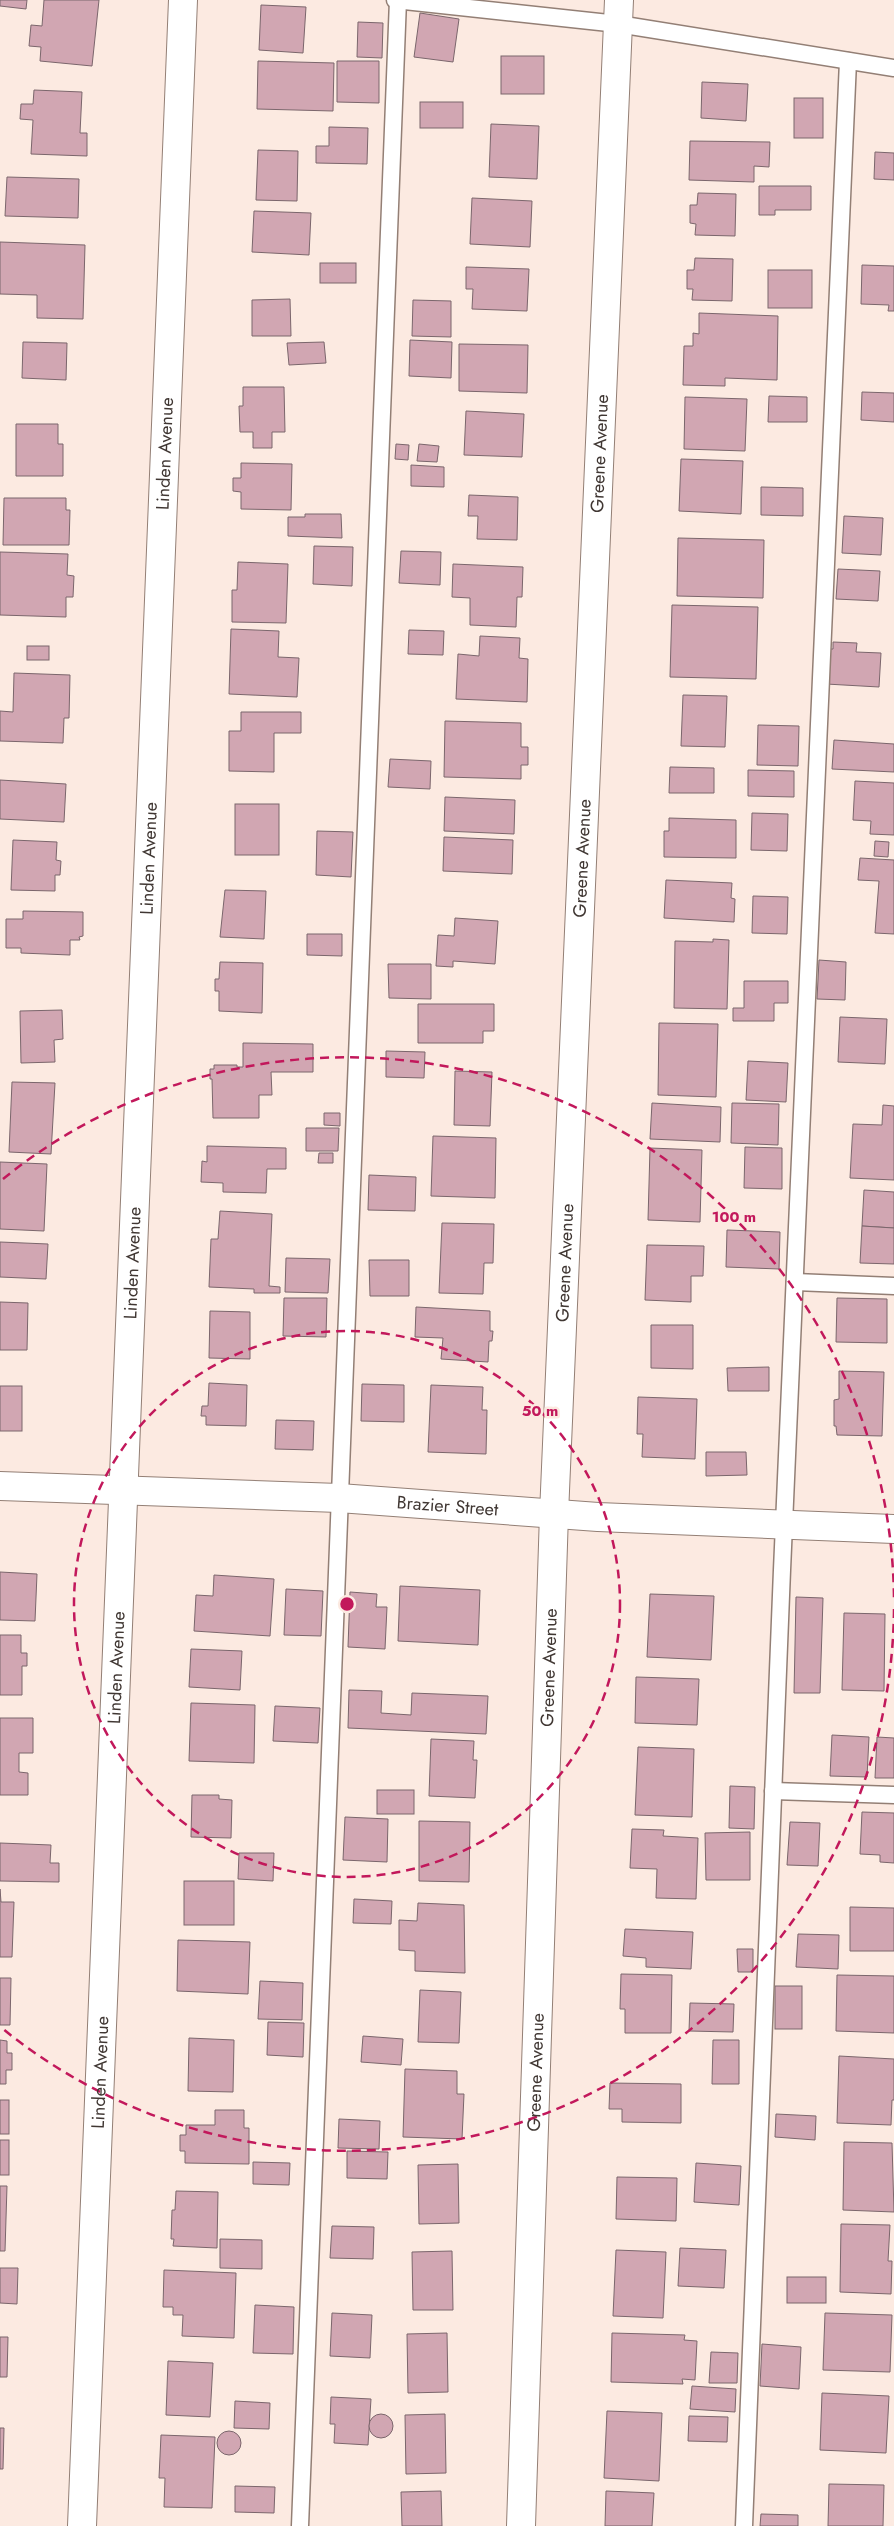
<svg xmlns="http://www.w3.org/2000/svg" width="894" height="2526" font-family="Jost,sans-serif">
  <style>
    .building { fill: #d1a6b2; stroke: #7b666c }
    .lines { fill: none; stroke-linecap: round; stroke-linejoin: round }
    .service-casing { stroke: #937f75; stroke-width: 19 }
    .minor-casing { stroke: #937f75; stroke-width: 30 }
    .service { stroke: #fff; stroke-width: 16 }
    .minor { stroke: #fff; stroke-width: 28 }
    .ring { fill: none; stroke: #c2185b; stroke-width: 2.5; stroke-dasharray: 9 6 }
    .labels { text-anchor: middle; stroke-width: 5; stroke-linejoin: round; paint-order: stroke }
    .street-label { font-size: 18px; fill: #403733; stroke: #fceae1 }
    .centre { fill: #c2185b; stroke: #fceae1; stroke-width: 2.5 }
    .ring-label { font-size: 15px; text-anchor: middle; font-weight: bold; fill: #c2185b; stroke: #fceae1; stroke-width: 5; stroke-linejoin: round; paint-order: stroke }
  </style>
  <rect width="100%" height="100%" fill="#fceae1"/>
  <g class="building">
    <polygon points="0,0 27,0 26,9 0,6"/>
    <polygon points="44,0 99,0 92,66 40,61 41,47 29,46 31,25 42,26"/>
    <polygon points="261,5 306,7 303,53 259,50"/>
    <polygon points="420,13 459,19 453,62 414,57"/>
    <polygon points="358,22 383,23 382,58 357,57"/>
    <rect x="501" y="56" width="43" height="38"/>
    <polygon points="258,61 334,63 333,111 257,109"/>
    <polygon points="337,61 379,61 379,103 337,102"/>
    <polygon points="702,82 748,84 746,121 701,118"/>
    <polygon points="34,90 82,92 80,133 87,133 87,156 31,154 33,120 20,119 21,104 33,104"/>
    <rect x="794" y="98" width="29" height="40"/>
    <rect x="420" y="102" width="43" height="26"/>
    <polygon points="491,124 539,126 537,179 489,177"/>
    <polygon points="329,127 368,128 367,164 316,163 316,146 329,146"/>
    <polygon points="690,141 770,142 769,167 754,166 754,182 689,180"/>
    <polygon points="258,150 298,151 297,201 256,200"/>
    <polygon points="875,152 894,153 894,180 874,179"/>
    <polygon points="7,177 79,179 78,218 5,216"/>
    <polygon points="759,186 811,186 811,210 775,210 775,215 759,215"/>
    <polygon points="698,193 736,194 735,236 695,235 696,224 690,223 690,205 697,205"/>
    <polygon points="472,198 532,201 530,247 470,244"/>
    <polygon points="254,211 311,213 309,255 252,252"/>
    <polygon points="0,242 85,245 83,319 37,318 37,295 0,294"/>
    <polygon points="695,258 733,259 732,301 692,300 693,289 687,289 687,270 694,270"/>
    <rect x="320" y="263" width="36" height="20"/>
    <polygon points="862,265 894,266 894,311 888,311 889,305 861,304"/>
    <polygon points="466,267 529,269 527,311 472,309 473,289 466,289"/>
    <rect x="768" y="270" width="44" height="38"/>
    <polygon points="290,299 291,336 252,336 252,300"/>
    <polygon points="413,300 451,301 451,337 412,336"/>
    <polygon points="699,313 778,316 777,380 725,378 725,386 683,385 684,346 693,346 693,333 699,334"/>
    <polygon points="410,340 452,342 451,378 409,376"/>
    <polygon points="23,342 67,343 66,380 22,378"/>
    <polygon points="324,342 326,363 289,365 287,343"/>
    <polygon points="459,344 528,345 527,393 459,391"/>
    <polygon points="243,387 284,387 285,432 272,432 272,448 253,448 253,432 240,432 239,406 243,406"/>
    <polygon points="862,392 894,393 894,422 861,420"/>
    <polygon points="769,396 807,397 807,422 768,422"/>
    <polygon points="685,397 747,399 745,451 684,449"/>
    <polygon points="466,411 524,414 522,457 464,455"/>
    <polygon points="16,424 58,424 58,444 63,444 63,476 16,476"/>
    <polygon points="396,444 409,445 408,460 395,459"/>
    <polygon points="419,444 439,446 437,462 417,461"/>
    <polygon points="681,459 743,461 741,514 679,511"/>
    <polygon points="241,463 292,464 291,510 241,509 241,492 233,491 233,478 241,478"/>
    <polygon points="411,465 444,467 444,487 411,486"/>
    <polygon points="761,487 803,488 803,516 761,515"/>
    <polygon points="469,495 518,497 517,540 477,539 478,516 468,516"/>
    <polygon points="4,498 66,498 66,510 70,510 69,545 3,545"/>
    <polygon points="305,514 341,514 342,538 288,536 288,517 305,517"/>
    <polygon points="844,516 883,518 881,555 842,553"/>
    <polygon points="678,538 764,540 763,598 677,596"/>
    <polygon points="314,546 353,547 352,586 313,584"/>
    <polygon points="401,551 441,552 440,585 399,583"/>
    <polygon points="0,552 68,554 67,575 74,576 73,597 66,597 66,617 0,615"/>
    <polygon points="238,562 288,564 286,623 232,622 232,590 237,590"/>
    <polygon points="453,564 523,567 522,597 517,597 516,627 470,625 470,598 452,597"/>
    <polygon points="838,569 880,571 878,601 836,599"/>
    <polygon points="672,605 758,607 756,679 670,677"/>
    <polygon points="231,629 279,631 278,657 299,658 297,697 229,694"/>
    <polygon points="409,630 444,631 443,655 408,654"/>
    <polygon points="480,636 520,638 519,658 528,659 527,702 456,699 458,654 479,656"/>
    <polygon points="833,642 857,643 856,652 881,653 879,687 826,684 828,649 833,649"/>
    <rect x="27" y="646" width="22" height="14"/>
    <polygon points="14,673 70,675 69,718 64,718 63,743 0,741 0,711 13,712"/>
    <polygon points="683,695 727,696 725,747 681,746"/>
    <polygon points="241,712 301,712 301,733 274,733 274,772 229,771 229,731 241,731"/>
    <polygon points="445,721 521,723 521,747 528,747 528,765 521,765 521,779 444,777"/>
    <polygon points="758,725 799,726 798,766 757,765"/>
    <polygon points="834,740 894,744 894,772 832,769"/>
    <polygon points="390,759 431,761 430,789 388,787"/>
    <polygon points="670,767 714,768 714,793 669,793"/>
    <polygon points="748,770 794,771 794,797 748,796"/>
    <polygon points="0,780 66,784 64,822 0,819"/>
    <polygon points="855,781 894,783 894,835 870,834 871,821 853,820"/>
    <polygon points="445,797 515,800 514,834 444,831"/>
    <rect x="235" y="804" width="44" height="51"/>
    <polygon points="752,813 788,814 787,851 751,850"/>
    <polygon points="669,818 736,820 736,858 664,857 664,831 669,831"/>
    <polygon points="317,831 353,832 351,877 316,875"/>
    <polygon points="444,837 513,840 512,874 443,871"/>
    <polygon points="13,840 57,842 56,860 61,861 60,875 55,875 55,891 11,890"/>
    <polygon points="875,841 889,842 888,857 874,856"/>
    <polygon points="860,858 894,860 894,934 875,933 879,881 858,880"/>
    <polygon points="666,880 732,883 731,898 735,899 734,922 664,918"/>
    <polygon points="225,890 266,891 264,939 220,937"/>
    <polygon points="753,896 788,897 787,934 752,933"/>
    <polygon points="23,911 83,912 83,936 79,937 80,940 70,940 70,955 21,953 21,948 6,948 6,919 23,919"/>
    <polygon points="455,918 498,921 495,964 453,961 453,967 436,966 438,935 454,936"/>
    <polygon points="307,934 342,934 342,956 307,955"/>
    <polygon points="713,939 729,940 727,1009 674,1008 675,941 713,942"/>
    <polygon points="819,960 846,962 845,1000 817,999"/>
    <polygon points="220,962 263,963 262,1013 219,1011 219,991 215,991 215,979 219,979"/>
    <polygon points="388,964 431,964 431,999 389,998"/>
    <polygon points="744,981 788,981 788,1003 774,1003 774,1021 733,1021 733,1008 744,1008"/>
    <polygon points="418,1004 494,1004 494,1031 483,1031 483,1043 418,1043"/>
    <polygon points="62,1010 63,1039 54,1040 55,1062 21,1063 20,1011"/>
    <polygon points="840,1017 887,1019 885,1064 838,1062"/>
    <polygon points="659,1023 718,1024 716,1097 658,1095"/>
    <polygon points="243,1043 313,1044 313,1072 271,1072 272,1095 259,1095 259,1118 213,1118 212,1079 210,1079 210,1069 214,1069 214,1065 237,1065 237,1067 243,1067"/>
    <polygon points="386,1051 425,1052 424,1078 386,1077"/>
    <polygon points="748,1061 788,1063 786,1102 746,1100"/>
    <polygon points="455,1071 492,1072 490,1126 454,1125"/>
    <polygon points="12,1082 55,1083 51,1154 9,1152"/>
    <polygon points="652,1103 721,1107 720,1142 650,1139"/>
    <polygon points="732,1103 779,1104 778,1145 731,1143"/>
    <polygon points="883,1105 894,1106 894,1180 850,1178 853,1124 882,1125"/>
    <polygon points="324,1113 340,1113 340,1126 324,1125"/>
    <polygon points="306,1128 339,1128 338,1151 306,1151"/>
    <polygon points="433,1136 496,1138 495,1198 431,1196"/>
    <polygon points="207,1146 286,1148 286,1169 267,1169 266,1193 223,1192 223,1183 201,1182 202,1161 207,1162"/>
    <polygon points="745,1147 782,1148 782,1189 744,1188"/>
    <polygon points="650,1148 702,1150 700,1222 648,1220"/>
    <polygon points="319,1153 333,1153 333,1163 318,1163"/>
    <polygon points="0,1162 47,1164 44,1231 0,1229"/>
    <polygon points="369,1175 416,1177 415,1211 368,1210"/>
    <polygon points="864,1190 894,1192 894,1228 862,1226"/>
    <polygon points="220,1211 272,1214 269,1286 280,1287 280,1293 254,1293 254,1289 209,1287 211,1239 218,1239"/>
    <polygon points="442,1223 494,1224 493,1263 484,1263 483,1294 439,1293"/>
    <polygon points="862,1226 894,1228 894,1264 860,1263"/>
    <polygon points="727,1230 780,1232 779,1269 726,1267"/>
    <polygon points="0,1242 48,1244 46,1279 0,1277"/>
    <polygon points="647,1245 704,1246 703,1276 691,1276 691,1302 645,1300"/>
    <polygon points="286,1258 330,1259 328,1293 285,1292"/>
    <polygon points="369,1260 409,1260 409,1296 370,1296"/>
    <polygon points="284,1298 327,1298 326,1337 283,1336"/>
    <polygon points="837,1298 887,1299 887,1343 836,1342"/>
    <polygon points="0,1302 28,1303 27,1350 0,1350"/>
    <polygon points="416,1307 490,1311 490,1331 493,1331 492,1341 489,1341 488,1362 441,1359 443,1338 415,1337"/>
    <polygon points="210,1311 250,1312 250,1359 209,1358"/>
    <polygon points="651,1325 693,1325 693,1369 651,1368"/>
    <polygon points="769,1367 769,1391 728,1391 727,1368"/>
    <polygon points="839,1371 884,1372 882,1436 837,1435 836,1426 834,1426 834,1400 839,1399"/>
    <polygon points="209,1383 247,1385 246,1426 206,1425 206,1416 201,1416 202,1406 208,1406"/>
    <polygon points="362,1384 404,1385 404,1422 361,1421"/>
    <polygon points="431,1385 483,1387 482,1410 487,1410 486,1454 428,1452"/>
    <rect x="0" y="1386" width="22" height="45"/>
    <polygon points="638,1397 697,1399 695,1459 642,1457 643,1434 637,1434"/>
    <polygon points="276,1420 314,1421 313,1450 275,1449"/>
    <polygon points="706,1452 746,1452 747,1475 706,1476"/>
    <polygon points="0,1572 37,1574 35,1621 0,1620"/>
    <polygon points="214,1575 274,1579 270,1636 194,1631 196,1595 213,1596"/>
    <polygon points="400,1586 480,1590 478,1645 398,1641"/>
    <polygon points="286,1589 323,1591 321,1636 284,1635"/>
    <polygon points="350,1592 377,1594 376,1607 387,1607 385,1649 348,1647"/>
    <polygon points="650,1594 714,1596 711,1660 647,1657"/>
    <polygon points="796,1597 823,1598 820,1693 794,1693"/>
    <polygon points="844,1613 885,1614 884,1691 842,1690"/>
    <polygon points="0,1635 21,1635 21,1653 27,1653 27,1666 22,1666 22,1695 0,1695"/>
    <polygon points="191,1649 242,1651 240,1690 189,1687"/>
    <polygon points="636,1677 699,1679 697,1725 635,1723"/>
    <polygon points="349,1690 382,1691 381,1713 411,1715 412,1693 488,1696 486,1734 348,1728"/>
    <polygon points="191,1703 255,1705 254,1763 189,1761"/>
    <polygon points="275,1706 320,1708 318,1743 273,1741"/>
    <polygon points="0,1718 33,1718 33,1753 19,1753 19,1772 28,1773 28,1795 0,1795"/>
    <polygon points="832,1735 869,1737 867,1777 830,1776"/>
    <polygon points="877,1737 894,1738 894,1778 875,1778"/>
    <polygon points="431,1739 474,1741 473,1760 477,1760 475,1798 429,1796"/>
    <polygon points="638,1747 694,1749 692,1817 635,1815"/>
    <polygon points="730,1786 755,1787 754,1829 729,1828"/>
    <rect x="377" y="1790" width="37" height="24"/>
    <polygon points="192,1795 219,1795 219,1799 232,1800 231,1838 191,1837"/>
    <polygon points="862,1812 894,1813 894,1863 880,1862 880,1855 860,1854"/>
    <polygon points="345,1817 388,1819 387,1862 343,1860"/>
    <polygon points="419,1821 470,1822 469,1882 419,1881"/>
    <polygon points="790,1822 820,1823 818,1866 787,1865"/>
    <polygon points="632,1829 664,1830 663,1836 698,1838 696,1899 656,1898 657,1869 630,1868"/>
    <polygon points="750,1832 750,1880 706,1880 705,1833"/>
    <polygon points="0,1843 51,1845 50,1863 59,1863 59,1882 0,1881"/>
    <polygon points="239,1853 274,1853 273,1881 238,1879"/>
    <rect x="184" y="1881" width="50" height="44"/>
    <polygon points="0,1889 1,1902 14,1902 12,1957 0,1957"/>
    <polygon points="354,1899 392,1901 391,1924 353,1923"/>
    <polygon points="418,1903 464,1905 465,1973 415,1971 415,1951 399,1950 399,1920 417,1921"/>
    <polygon points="850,1907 894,1908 894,1951 850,1951"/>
    <polygon points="625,1929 693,1932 691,1969 646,1967 646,1958 623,1956"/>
    <polygon points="798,1934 839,1935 838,1969 796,1967"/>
    <polygon points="178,1940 250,1942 248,1994 177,1991"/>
    <polygon points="737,1949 753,1949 753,1972 738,1972"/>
    <polygon points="621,1974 672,1975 671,2033 625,2033 625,2009 620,2009"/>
    <polygon points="837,1975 894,1976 894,2033 836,2031"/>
    <polygon points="0,1978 11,1978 10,2025 0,2025"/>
    <polygon points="260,1981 303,1983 302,2020 258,2019"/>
    <rect x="775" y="1986" width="27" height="43"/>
    <polygon points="420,1990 461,1992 459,2043 418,2042"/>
    <polygon points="690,2003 734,2004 733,2032 689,2031"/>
    <polygon points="268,2022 304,2023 303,2057 267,2055"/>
    <polygon points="363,2036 403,2039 401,2065 361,2062"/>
    <polygon points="189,2038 234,2040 233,2092 188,2091"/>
    <polygon points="0,2040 7,2041 7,2053 12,2053 12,2070 6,2070 6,2084 0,2084"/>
    <polygon points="713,2040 739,2040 739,2084 712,2084"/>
    <polygon points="839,2056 894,2059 894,2100 892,2100 891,2125 837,2123"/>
    <polygon points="405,2069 457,2071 457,2094 464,2094 462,2139 403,2137"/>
    <polygon points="610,2083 681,2084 681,2123 622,2122 622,2109 609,2109"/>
    <rect x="0" y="2100" width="9" height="34"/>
    <polygon points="215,2110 244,2110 244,2128 249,2128 249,2164 185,2163 185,2151 180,2151 180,2135 186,2135 186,2125 215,2125"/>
    <polygon points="776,2114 816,2116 815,2140 775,2137"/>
    <polygon points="339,2119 380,2121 379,2149 338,2148"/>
    <rect x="0" y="2140" width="9" height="35"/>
    <polygon points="844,2142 892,2143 894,2212 843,2210"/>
    <polygon points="347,2151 388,2152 387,2179 347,2178"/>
    <polygon points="253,2162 290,2163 289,2185 253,2184"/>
    <polygon points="696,2163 741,2166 739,2205 694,2202"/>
    <polygon points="458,2164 459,2223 419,2224 418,2165"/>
    <polygon points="617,2177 677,2178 676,2221 616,2219"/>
    <polygon points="0,2186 7,2186 5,2251 0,2251"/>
    <polygon points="176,2191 218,2192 217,2248 173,2246 174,2239 171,2239 172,2210 175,2210"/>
    <polygon points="841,2224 890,2225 888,2261 892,2261 891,2294 840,2292"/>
    <polygon points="332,2226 374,2227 373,2259 330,2258"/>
    <polygon points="220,2239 262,2240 262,2269 220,2268"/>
    <polygon points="680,2248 726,2250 724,2288 678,2286"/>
    <polygon points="616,2250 666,2252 663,2318 613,2316"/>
    <polygon points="452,2251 453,2310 413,2310 412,2252"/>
    <polygon points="0,2268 18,2268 17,2304 0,2303"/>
    <polygon points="164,2270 236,2273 234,2338 182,2336 183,2315 173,2315 173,2307 163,2307"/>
    <rect x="787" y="2277" width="39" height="26"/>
    <polygon points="255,2305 294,2307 293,2354 253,2353"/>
    <polygon points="332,2313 372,2315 370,2358 330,2356"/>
    <polygon points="825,2313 892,2315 890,2372 823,2370"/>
    <polygon points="447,2333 448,2392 408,2393 407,2334"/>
    <polygon points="612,2333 685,2335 684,2340 697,2341 695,2380 682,2379 683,2384 611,2382"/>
    <polygon points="0,2337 8,2337 7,2377 0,2377"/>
    <polygon points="762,2344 801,2347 799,2389 760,2386"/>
    <polygon points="711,2352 738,2353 737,2383 709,2383"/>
    <polygon points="168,2361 213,2363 210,2417 166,2415"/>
    <polygon points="692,2386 736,2389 735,2412 690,2409"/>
    <polygon points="822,2393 889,2396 886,2453 820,2450"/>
    <polygon points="331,2397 371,2399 368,2445 334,2443 335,2424 330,2424"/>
    <polygon points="235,2401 270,2403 269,2429 234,2428"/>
    <polygon points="607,2411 662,2413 659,2481 604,2478"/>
    <polygon points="445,2414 446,2473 406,2474 405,2415"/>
    <circle cx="381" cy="2426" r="12"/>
    <polygon points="689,2416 728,2417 727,2442 688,2441"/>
    <polygon points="0,2428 4,2428 3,2469 0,2469"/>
    <circle cx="229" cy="2443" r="12"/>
    <polygon points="161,2435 215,2437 212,2508 164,2507 165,2478 159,2478"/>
    <polygon points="829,2484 884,2485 883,2526 828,2526"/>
    <polygon points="235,2486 275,2487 274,2513 235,2512"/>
    <polygon points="441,2491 442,2526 402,2526 401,2492"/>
    <polygon points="606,2491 654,2493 652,2526 605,2526"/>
    <polygon points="761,2514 798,2515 798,2526 760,2526"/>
  </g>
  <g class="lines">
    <g class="service-casing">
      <g id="service">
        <polyline points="395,0 618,24 894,68"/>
        <polyline points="795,1282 894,1286"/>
        <polyline points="773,1791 894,1795"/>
        <polyline points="300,2526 398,0"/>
        <polyline points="744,2526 782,1570 848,61"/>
      </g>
    </g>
    <g class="minor-casing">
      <g id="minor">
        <path id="s1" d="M0,1486L339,1498L598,1517L894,1529"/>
        <path id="s2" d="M82,2526L183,0"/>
        <path id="s3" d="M521,2526L554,1514L619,0"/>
      </g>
    </g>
    <use href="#service" class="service"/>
    <use href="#minor" class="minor"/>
  </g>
  <g class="ring">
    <circle cx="347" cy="1604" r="273"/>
    <path d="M894 1609A547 547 0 0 1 3 2029M3 1179A547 547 0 0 1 894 1599"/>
  </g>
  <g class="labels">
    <g class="street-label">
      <text dy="6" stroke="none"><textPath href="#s2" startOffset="2074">Linden Avenue</textPath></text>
      <text dy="6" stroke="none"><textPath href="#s3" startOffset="2074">Greene Avenue</textPath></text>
      <text dy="6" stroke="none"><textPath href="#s2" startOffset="1669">Linden Avenue</textPath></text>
      <text dy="6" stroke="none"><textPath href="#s3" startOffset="1669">Greene Avenue</textPath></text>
      <text dy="6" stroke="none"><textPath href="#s2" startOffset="1264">Linden Avenue</textPath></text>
      <text dy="6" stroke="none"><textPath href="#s3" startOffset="1264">Greene Avenue</textPath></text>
      <text dy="6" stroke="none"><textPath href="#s1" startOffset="448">Brazier Street</textPath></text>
      <text dy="6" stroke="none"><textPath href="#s3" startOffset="859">Greene Avenue</textPath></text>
      <text dy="6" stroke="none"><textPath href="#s2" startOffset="859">Linden Avenue</textPath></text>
      <text dy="6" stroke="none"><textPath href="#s2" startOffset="454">Linden Avenue</textPath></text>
      <text dy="6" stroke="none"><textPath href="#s3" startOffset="454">Greene Avenue</textPath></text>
    </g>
  </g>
  <circle cx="347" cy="1604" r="8" class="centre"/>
  <g class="ring-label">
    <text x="734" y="1222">100 m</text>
    <text x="540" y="1416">50 m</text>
  </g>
</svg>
